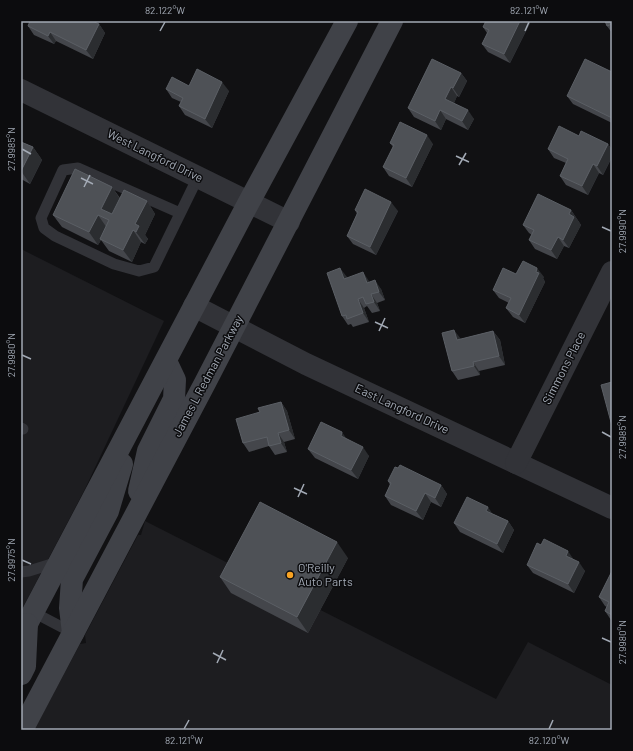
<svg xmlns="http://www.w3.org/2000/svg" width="633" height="751" font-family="Barlow,sans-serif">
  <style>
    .built { fill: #1d1d20 }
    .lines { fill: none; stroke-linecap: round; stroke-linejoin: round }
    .service { stroke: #323338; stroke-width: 11 }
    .minor { stroke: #323338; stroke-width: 22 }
    .secondary { stroke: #404248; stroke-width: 22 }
    .wall { fill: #44464b }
    .shaded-wall { fill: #2b2d30 }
    .building { fill: #4e5156; stroke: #5b5f65 }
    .ticks { fill: none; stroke: #a2a9b4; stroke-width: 1.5 }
    .poi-dot { fill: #f9a323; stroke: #0c0c0e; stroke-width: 1.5 }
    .labels { text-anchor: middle; stroke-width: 3; stroke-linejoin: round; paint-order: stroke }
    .street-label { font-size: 12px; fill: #a2a9b4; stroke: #0c0c0e }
    .poi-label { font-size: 12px; fill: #a2a9b4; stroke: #0c0c0e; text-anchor: start }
    .neatline { fill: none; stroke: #a2a9b4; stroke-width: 1.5 }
    .ticks-label { font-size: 10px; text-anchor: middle; fill: #a2a9b4 }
  </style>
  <rect width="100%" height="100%" fill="#111113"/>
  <g class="built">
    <polygon points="21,249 164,321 84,491 21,611"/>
    <polygon points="145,521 496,699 528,642 612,685 612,730 34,730 80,644 86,643 85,635 138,535 141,535"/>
  </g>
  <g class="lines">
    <g class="service">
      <polyline points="180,213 78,168 63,170 41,218 44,228 55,236 114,264 139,271 154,267 198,177"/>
      <polyline points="21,428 23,429"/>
      <polyline points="21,572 29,571 58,562"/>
      <polyline points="33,612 73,633"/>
    </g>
    <g class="minor">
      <polyline points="21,90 289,222"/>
      <polyline points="194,306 306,364 612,508"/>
      <polyline points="516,463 612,272"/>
    </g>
    <g class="secondary">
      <polyline points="139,491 148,451 174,399 175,380 166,361"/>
      <polyline points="73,633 70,608 72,579 108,511 122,464"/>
      <polyline points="21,635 249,202 347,21"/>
      <polyline points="21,674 25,666 27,624"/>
      <polyline points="22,730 205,383 392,21"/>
    </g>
  </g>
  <g class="wall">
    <polygon points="486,21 528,21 530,23 510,63 488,52 482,44 487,33 483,27"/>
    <polygon points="612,21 612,33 607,26"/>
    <polygon points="99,24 105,33 93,59 56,41 54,44 34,35 28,26"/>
    <polygon points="612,72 612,123 573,104 567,96"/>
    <polygon points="461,73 467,81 459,97 457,96 454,103 474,119 468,130 446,119 441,130 414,117 408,108"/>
    <polygon points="189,86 229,91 212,128 185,115 179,106 181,102 172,98 166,89"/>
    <polygon points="21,142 33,147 42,160 30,184 21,179"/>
    <polygon points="390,143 433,144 412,187 389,176 383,167 393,147"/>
    <polygon points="608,144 612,150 612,157 603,175 599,173 588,195 566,185 560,176 566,163 554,158 548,149"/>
    <polygon points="112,187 120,198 147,201 155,214 145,235 148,239 145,244 141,242 132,262 109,251 101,240 98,245 62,227 53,215"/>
    <polygon points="355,210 398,211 376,255 353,244 347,236 357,214"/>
    <polygon points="571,210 581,225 569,248 564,246 557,259 535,249 529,240 532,235 529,233 523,225"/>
    <polygon points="516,274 544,277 543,278 545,282 525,323 513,317 506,308 509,303 499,298 493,290"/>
    <polygon points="347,277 347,278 370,282 381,289 385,300 377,303 380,311 372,313 367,306 364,308 369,322 353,327 351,324 348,325 342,316"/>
    <polygon points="493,331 500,340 505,365 479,371 480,375 458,380 452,371 461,339"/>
    <polygon points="281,402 287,411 295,439 284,442 287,452 275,455 269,446 249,452 243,443 260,412"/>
    <polygon points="347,439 369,456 358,479 315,458 308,449"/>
    <polygon points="388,481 441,485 447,494 441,507 431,502 423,520 391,505 385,496 390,485"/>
    <polygon points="493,514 508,521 514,530 503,553 460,532 454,523"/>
    <polygon points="348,558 308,633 231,593 220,577"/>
    <polygon points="574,560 585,571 574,593 533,573 527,565"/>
    <polygon points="612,571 612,620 611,620 605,611 607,607 605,606 599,597"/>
  </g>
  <g class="shaded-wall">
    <polygon points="520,21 528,21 530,23 510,63 504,54"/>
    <polygon points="99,24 105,33 93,59 86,50"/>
    <polygon points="50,32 56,41 54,44 48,36"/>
    <polygon points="461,73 467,81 459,97 453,88"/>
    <polygon points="222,82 229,91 212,128 205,119"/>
    <polygon points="451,87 457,96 452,108 445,99"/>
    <polygon points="440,110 446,119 441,130 435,121"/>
    <polygon points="468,110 474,119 468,130 462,121"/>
    <polygon points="427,135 433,144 412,187 406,178"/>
    <polygon points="608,144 612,150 612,157 603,175 597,166"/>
    <polygon points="33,147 42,160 30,184 21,171"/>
    <polygon points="593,164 599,173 588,195 582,186"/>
    <polygon points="112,187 120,199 110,221 101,209"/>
    <polygon points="147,201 155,214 145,235 148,239 145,244 136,232 135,224"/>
    <polygon points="391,202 398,211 376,255 370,247"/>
    <polygon points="571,210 581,225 569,248 563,240 569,214"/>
    <polygon points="98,215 107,228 100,239 101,240 98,245 89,232"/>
    <polygon points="133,230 141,242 132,262 123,250"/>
    <polygon points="558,237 564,246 557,259 551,250"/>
    <polygon points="340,268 347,277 351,287 344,279"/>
    <polygon points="537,268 544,277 543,278 545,282 525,323 519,315"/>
    <polygon points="363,272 369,281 373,291 367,283"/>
    <polygon points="375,280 381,289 385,300 379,292"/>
    <polygon points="371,294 377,303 380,311 374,302"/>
    <polygon points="358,299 364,308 369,322 363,313"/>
    <polygon points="454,330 461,339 457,340"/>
    <polygon points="493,331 500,340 505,365 499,356"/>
    <polygon points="473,362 479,371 480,375 474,366"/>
    <polygon points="281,402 287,411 295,439 289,430"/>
    <polygon points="342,432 348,441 341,436"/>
    <polygon points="278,433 284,442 287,452 281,443"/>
    <polygon points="363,447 369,456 358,479 351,470"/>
    <polygon points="441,485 447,494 441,507 435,498"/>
    <polygon points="425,493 431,502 423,520 416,511"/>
    <polygon points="488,507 494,516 486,511"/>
    <polygon points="508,521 514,530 503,553 497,544"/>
    <polygon points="337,542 348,558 308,633 297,617"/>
    <polygon points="568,551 574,560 572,565 566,556"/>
    <polygon points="579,562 585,571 574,593 568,584"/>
  </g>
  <g class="building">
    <polygon points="30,21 92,21 99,24 86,50 50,32 48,36 28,26"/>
    <polygon points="486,21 520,21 504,54 482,44 489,30 483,27"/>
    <polygon points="605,21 612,21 612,24 607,26"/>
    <polygon points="432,59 461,73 453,88 451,87 445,99 468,110 462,121 440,110 435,121 408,108"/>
    <polygon points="585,59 612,72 612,118 567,96"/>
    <polygon points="197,69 222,82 205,119 179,106 183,98 166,89 172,77 189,86"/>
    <polygon points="400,122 427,135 406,178 383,167 394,145 390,143"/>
    <polygon points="559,126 579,136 581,131 608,144 597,166 593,164 582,186 560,176 568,159 548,149"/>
    <polygon points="21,142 33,147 21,171"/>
    <polygon points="75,169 112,187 101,209 112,214 124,190 147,201 135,224 139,226 136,232 133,230 123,250 100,239 109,220 98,215 89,232 53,215"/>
    <polygon points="365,189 391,202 370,247 347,236 358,212 355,210"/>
    <polygon points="538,194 571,210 569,214 574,217 563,240 558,237 551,250 529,240 534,230 523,225"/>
    <polygon points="523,261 537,268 536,272 539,273 519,315 506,308 511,298 493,290 503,268 516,274"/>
    <polygon points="340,268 344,279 363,272 367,283 375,280 379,292 371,294 374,302 366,304 363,297 358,299 363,313 347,319 346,315 342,316 327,273"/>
    <polygon points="454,330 457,340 493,331 499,356 473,362 474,366 452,371 442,333"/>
    <polygon points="612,382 612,426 601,385"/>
    <polygon points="281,402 289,430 278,433 281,443 269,446 267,437 243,443 236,419 260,412 258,408"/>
    <polygon points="321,422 342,432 341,436 363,447 351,470 308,449"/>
    <polygon points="400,465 441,485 435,498 425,493 416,511 385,496 391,483 388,481 395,467 398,468"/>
    <polygon points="467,497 488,507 486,511 508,521 497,544 454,523"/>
    <polygon points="260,502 337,542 297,617 220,577"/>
    <polygon points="544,539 568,551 566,556 579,562 568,584 527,565 537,543 541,545"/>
    <polygon points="612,571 612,615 605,611 609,602 599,597"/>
  </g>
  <path class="ticks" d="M160,31L165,22M525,31L529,22M22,149L31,154M456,156L469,162M459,165L466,153M81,178L93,184M84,187L90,175M602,227L611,231M375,322L388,328M379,331L385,318M22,355L31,359M602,432L611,437M294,488L307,494M298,497L304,484M22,560L31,564M602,638L611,642M213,653L226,660M217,663L223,650M184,729L189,720M549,729L553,720"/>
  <circle class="poi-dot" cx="290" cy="575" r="4"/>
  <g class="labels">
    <g class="street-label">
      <text transform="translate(155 156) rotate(26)" y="4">West Langford Drive</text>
      <text transform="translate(564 368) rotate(-63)" y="4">Simmons Place</text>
      <text transform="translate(208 376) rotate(-62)" y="4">James L Redman Parkway</text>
      <text transform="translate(402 409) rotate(25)" y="4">East Langford Drive</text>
    </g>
    <g class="poi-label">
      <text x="298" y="572">O'Reilly<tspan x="298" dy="14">Auto Parts</tspan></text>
    </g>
  </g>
  <rect width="633" height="751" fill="none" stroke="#0c0c0e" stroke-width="44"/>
  <rect x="22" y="22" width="589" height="707" class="neatline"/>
  <g class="ticks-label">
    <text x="165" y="14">82.122°W</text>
    <text x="529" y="14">82.121°W</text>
    <text transform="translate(11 149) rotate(-90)" y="4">27.9985°N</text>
    <text transform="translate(622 231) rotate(-90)" y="4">27.9990°N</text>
    <text transform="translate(11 355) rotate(-90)" y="4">27.9980°N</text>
    <text transform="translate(622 437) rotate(-90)" y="4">27.9985°N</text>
    <text transform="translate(11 560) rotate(-90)" y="4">27.9975°N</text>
    <text transform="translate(622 642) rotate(-90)" y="4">27.9980°N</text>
    <text x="184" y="744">82.121°W</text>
    <text x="549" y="744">82.120°W</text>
  </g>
</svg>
